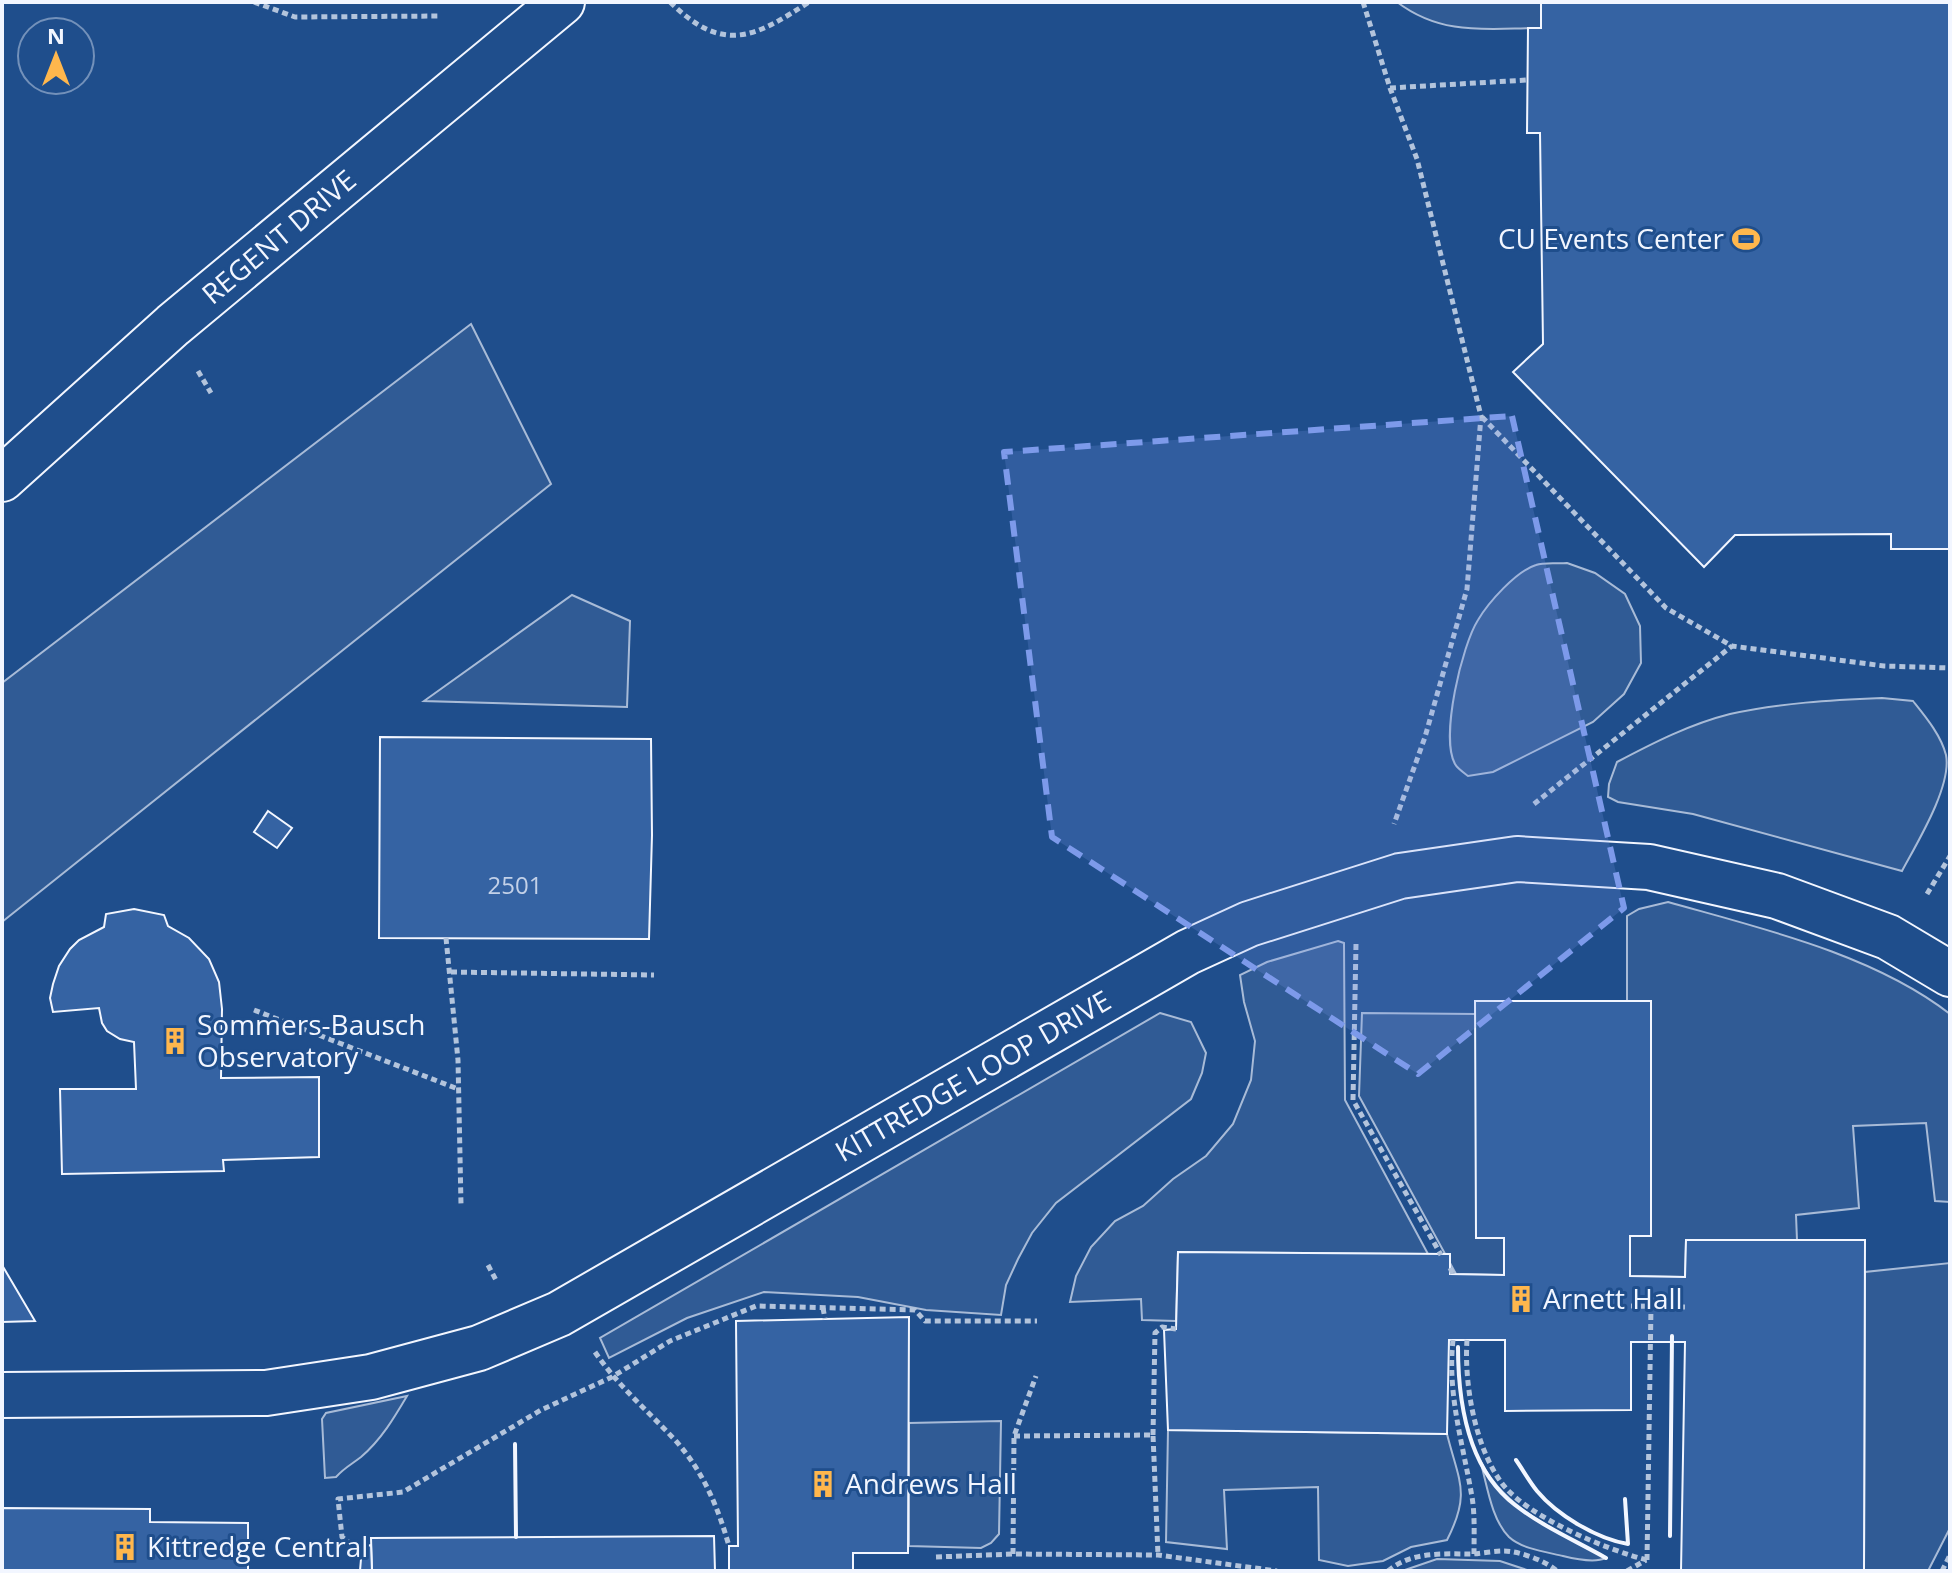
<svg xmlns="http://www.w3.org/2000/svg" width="1952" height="1573" font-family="'Open Sans',sans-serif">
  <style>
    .green { fill: #305b95; stroke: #a8bbd7; stroke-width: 2 }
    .building { fill: #3563a3; stroke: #f2f6ff; stroke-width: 2 }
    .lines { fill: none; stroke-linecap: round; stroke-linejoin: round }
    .street-casing { stroke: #f2f6ff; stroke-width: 48 }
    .secondary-casing { stroke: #f2f6ff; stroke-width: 48 }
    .path { stroke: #b3c4dc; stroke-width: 5; stroke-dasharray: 6 4; stroke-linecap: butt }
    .street { stroke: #1f4e8c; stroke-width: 44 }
    .secondary { stroke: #1f4e8c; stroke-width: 44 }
    .wall { stroke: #f2f6ff; stroke-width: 4 }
    .marked { fill: #7d9aea; fill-opacity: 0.2; stroke: #7d9aea; stroke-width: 6; stroke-dasharray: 16 10; stroke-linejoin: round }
    .labels { text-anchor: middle; stroke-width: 6; stroke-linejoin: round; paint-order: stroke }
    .number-label { font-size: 24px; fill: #c3d1e8 }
    .street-label { font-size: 28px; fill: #f2f6ff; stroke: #1f4e8c }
    .poi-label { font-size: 28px; fill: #f2f6ff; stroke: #1f4e8c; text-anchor: start }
  </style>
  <rect width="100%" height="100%" fill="#1f4e8c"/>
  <g class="green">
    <path d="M1397,2H1541V28C1489,28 1443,37 1397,2Z"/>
    <polygon points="471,324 551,484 2,922 2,683"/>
    <path d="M1567,563L1595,573L1625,594L1640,626L1641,663L1624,694L1593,722L1493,772L1468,776C1464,773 1457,768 1455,764C1440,737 1462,645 1478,620C1488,603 1516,571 1536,565C1544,562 1557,564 1567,563Z"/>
    <polygon points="572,595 630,621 627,707 424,701"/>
    <path d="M1882,698L1913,701C1925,716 1941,735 1946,755C1952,786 1917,843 1902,871L1693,814L1618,802L1608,797L1609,784L1617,762C1653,743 1690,724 1730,714C1780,703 1831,700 1882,698Z"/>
    <path d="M1668,902C1760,928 1873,954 1950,1014V1202L1935,1201L1926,1123L1853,1126L1859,1208L1796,1215L1797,1240H1686L1685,1277L1630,1276V1236L1651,1235V1001H1627V916L1639,909Z"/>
    <polygon points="1338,941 1344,943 1345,1100 1428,1254 1178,1252 1176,1321 1142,1320 1141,1299 1070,1302 1076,1276 1091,1247 1115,1221 1143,1206 1173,1179 1206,1156 1233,1124 1251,1080 1255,1041 1244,1002 1240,975 1267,962"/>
    <polygon points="1160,1013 1191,1022 1206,1053 1202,1073 1191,1099 1056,1203 1032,1233 1018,1259 1006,1285 1001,1315 926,1310 858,1297 764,1292 687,1318 609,1358 600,1338"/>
    <polygon points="1362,1013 1476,1014 1476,1237 1504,1238 1504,1275 1456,1274 1359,1096"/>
    <polygon points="1950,1263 1950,1528 1928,1571 1864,1571 1865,1272"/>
    <path d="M407,1396C394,1418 381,1440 361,1457C352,1464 344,1468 336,1477L325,1478L322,1419L326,1413Z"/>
    <polygon points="1001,1421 999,1534 991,1543 981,1548 909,1546 909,1423"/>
    <path d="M1168,1430L1447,1434C1459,1482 1471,1493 1447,1540L1411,1547L1383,1561L1348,1566L1319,1560L1318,1487L1224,1490L1227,1549L1166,1542Z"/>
    <path d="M1480,1460C1504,1510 1560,1532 1606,1558C1595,1563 1575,1559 1563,1556C1546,1552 1522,1549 1509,1537C1491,1519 1487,1484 1480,1460Z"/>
    <polygon points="1437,1559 1500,1561 1530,1571 1402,1571"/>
  </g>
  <g class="building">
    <polygon points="1541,2 1950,2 1950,549 1891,549 1891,534 1735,535 1704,567 1513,372 1543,344 1540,133 1527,133 1528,28 1541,28"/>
    <polygon points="380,737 651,739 652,835 649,939 379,938"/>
    <polygon points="268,811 292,828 277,848 254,832"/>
    <polygon points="134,909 164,915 168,926 189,938 209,959 219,982 222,1009 221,1078 319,1077 319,1157 223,1160 224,1171 62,1174 60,1089 136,1089 134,1042 120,1039 107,1031 102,1023 99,1008 53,1012 50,998 53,984 59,966 70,949 79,940 104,927 106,914"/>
    <polygon points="1475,1001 1651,1001 1651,1236 1630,1236 1630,1276 1685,1277 1686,1240 1865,1240 1864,1571 1681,1571 1685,1342 1631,1342 1631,1410 1505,1411 1505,1340 1449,1340 1447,1434 1168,1430 1164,1330 1176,1329 1178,1252 1450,1254 1450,1274 1504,1275 1504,1238 1476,1238"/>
    <polygon points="2,1265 35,1321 2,1322"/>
    <polygon points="909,1317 908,1553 853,1553 853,1571 729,1571 729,1546 738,1546 736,1321"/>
    <polygon points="2,1508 150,1509 150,1522 248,1523 248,1571 2,1571"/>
    <polygon points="714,1536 715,1571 372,1571 371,1538"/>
    <polygon points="371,1545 372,1571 360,1571 362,1547"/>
  </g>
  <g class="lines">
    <g class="street-casing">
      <polyline id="street" points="2,1395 266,1393 371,1377 479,1348 559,1314 1188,952 1249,924 1400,876 1517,859 1649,867 1777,896 1888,937 1950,974"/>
    </g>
    <g class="secondary-casing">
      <polyline id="secondary" points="2,479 173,325 562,2"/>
    </g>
    <g class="path">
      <polyline points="254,2 295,17 440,16"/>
      <path d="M670,2C723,54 754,38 809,2"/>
      <polyline points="1363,2 1390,88 1417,159 1481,416 1467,589 1425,737 1394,824"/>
      <polyline points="1390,88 1527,80"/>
      <polyline points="198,371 211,393"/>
      <polyline points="1482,417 1666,608 1732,646 1884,666 1950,668"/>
      <polyline points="1534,804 1732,646"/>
      <polyline points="1927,894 1950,856"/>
      <polyline points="446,938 458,1060 461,1205"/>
      <polyline points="1356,944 1353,1100 1441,1255"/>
      <polyline points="451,972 654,975"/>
      <polyline points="254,1010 458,1089"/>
      <polyline points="488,1265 497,1282"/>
      <polyline points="1450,1268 1453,1274"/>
      <polyline points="1631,1306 1685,1307"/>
      <polyline points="823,1308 825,1319"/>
      <path d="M1453,1340C1447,1394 1463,1444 1472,1497C1475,1515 1474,1535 1474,1554"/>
      <path d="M1467,1340C1464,1384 1475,1446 1501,1482C1525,1516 1607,1550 1647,1560"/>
      <path d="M595,1352C618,1386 648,1411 675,1440C703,1471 718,1507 729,1546"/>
      <polyline points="1153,1435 1155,1333 1162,1327 1176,1329"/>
      <polyline points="1014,1436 1153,1435 1158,1555"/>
      <polyline points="352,1545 342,1537 338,1499 403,1492 541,1410 612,1377 670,1341 756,1306 915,1310 925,1321 1037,1321"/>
      <polyline points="1013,1554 1014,1436 1036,1376"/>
      <polyline points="936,1557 1013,1554 1158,1555 1277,1571"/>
      <polyline points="1647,1560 1651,1306"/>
      <path d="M1388,1571C1411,1551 1444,1554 1473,1554C1483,1553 1494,1551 1504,1551C1519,1551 1546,1561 1557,1571"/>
      <polyline points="1627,1571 1646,1560"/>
      <polyline points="1942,1571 1950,1555"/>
    </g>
    <use href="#street" class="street"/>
    <use href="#secondary" class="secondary"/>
    <g class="wall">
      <path d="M1458,1347C1458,1402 1468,1469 1515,1505C1542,1526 1576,1541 1606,1558"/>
      <polyline points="515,1444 516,1537"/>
      <path d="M1516,1460C1523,1470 1529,1481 1537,1491C1557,1515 1597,1539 1628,1544L1625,1499"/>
      <polyline points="1670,1536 1672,1336"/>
    </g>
  </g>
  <path class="marked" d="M1512,416L1624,908L1418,1074L1052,837L1004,452Z"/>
  <defs>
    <g id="stadium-bare" transform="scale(2.16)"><path d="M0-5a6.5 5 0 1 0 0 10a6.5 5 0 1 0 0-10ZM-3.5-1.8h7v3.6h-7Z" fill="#ffb74d" stroke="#1f4e8c" stroke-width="2.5" paint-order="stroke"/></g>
    <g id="building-bare" transform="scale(2.16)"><path d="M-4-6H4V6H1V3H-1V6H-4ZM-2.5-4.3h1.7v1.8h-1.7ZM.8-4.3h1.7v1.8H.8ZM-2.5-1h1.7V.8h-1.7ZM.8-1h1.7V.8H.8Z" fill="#ffb74d" stroke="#1f4e8c" stroke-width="2.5" paint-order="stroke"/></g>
  </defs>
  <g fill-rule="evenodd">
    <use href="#stadium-bare" x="1746" y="239"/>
    <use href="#building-bare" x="175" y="1041"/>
    <use href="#building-bare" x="1521" y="1299"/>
    <use href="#building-bare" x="823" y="1484"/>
    <use href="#building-bare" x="125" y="1547"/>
  </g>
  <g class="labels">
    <g class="number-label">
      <text x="515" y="894">2501</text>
    </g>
    <g class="street-label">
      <text transform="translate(279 237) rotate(-40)" y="10">REGENT DRIVE</text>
      <text transform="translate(973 1076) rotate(-30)" y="10">KITTREDGE LOOP DRIVE</text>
    </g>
    <g class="poi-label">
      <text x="1724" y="249" text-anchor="end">CU Events Center</text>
      <text x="197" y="1035">Sommers-Bausch<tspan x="197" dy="32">Observatory</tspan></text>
      <text x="1543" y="1309">Arnett Hall</text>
      <text x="845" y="1494">Andrews Hall</text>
      <text x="147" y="1557">Kittredge Central</text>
    </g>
  </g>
  <rect width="1952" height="1573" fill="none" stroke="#f2f6ff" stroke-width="8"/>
  <g transform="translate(56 56)"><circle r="38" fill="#1f4e8c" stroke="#7391ba" stroke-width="2"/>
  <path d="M0-6L14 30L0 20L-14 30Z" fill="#ffb74d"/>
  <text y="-12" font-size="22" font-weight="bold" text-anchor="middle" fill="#f2f6ff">N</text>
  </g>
</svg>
